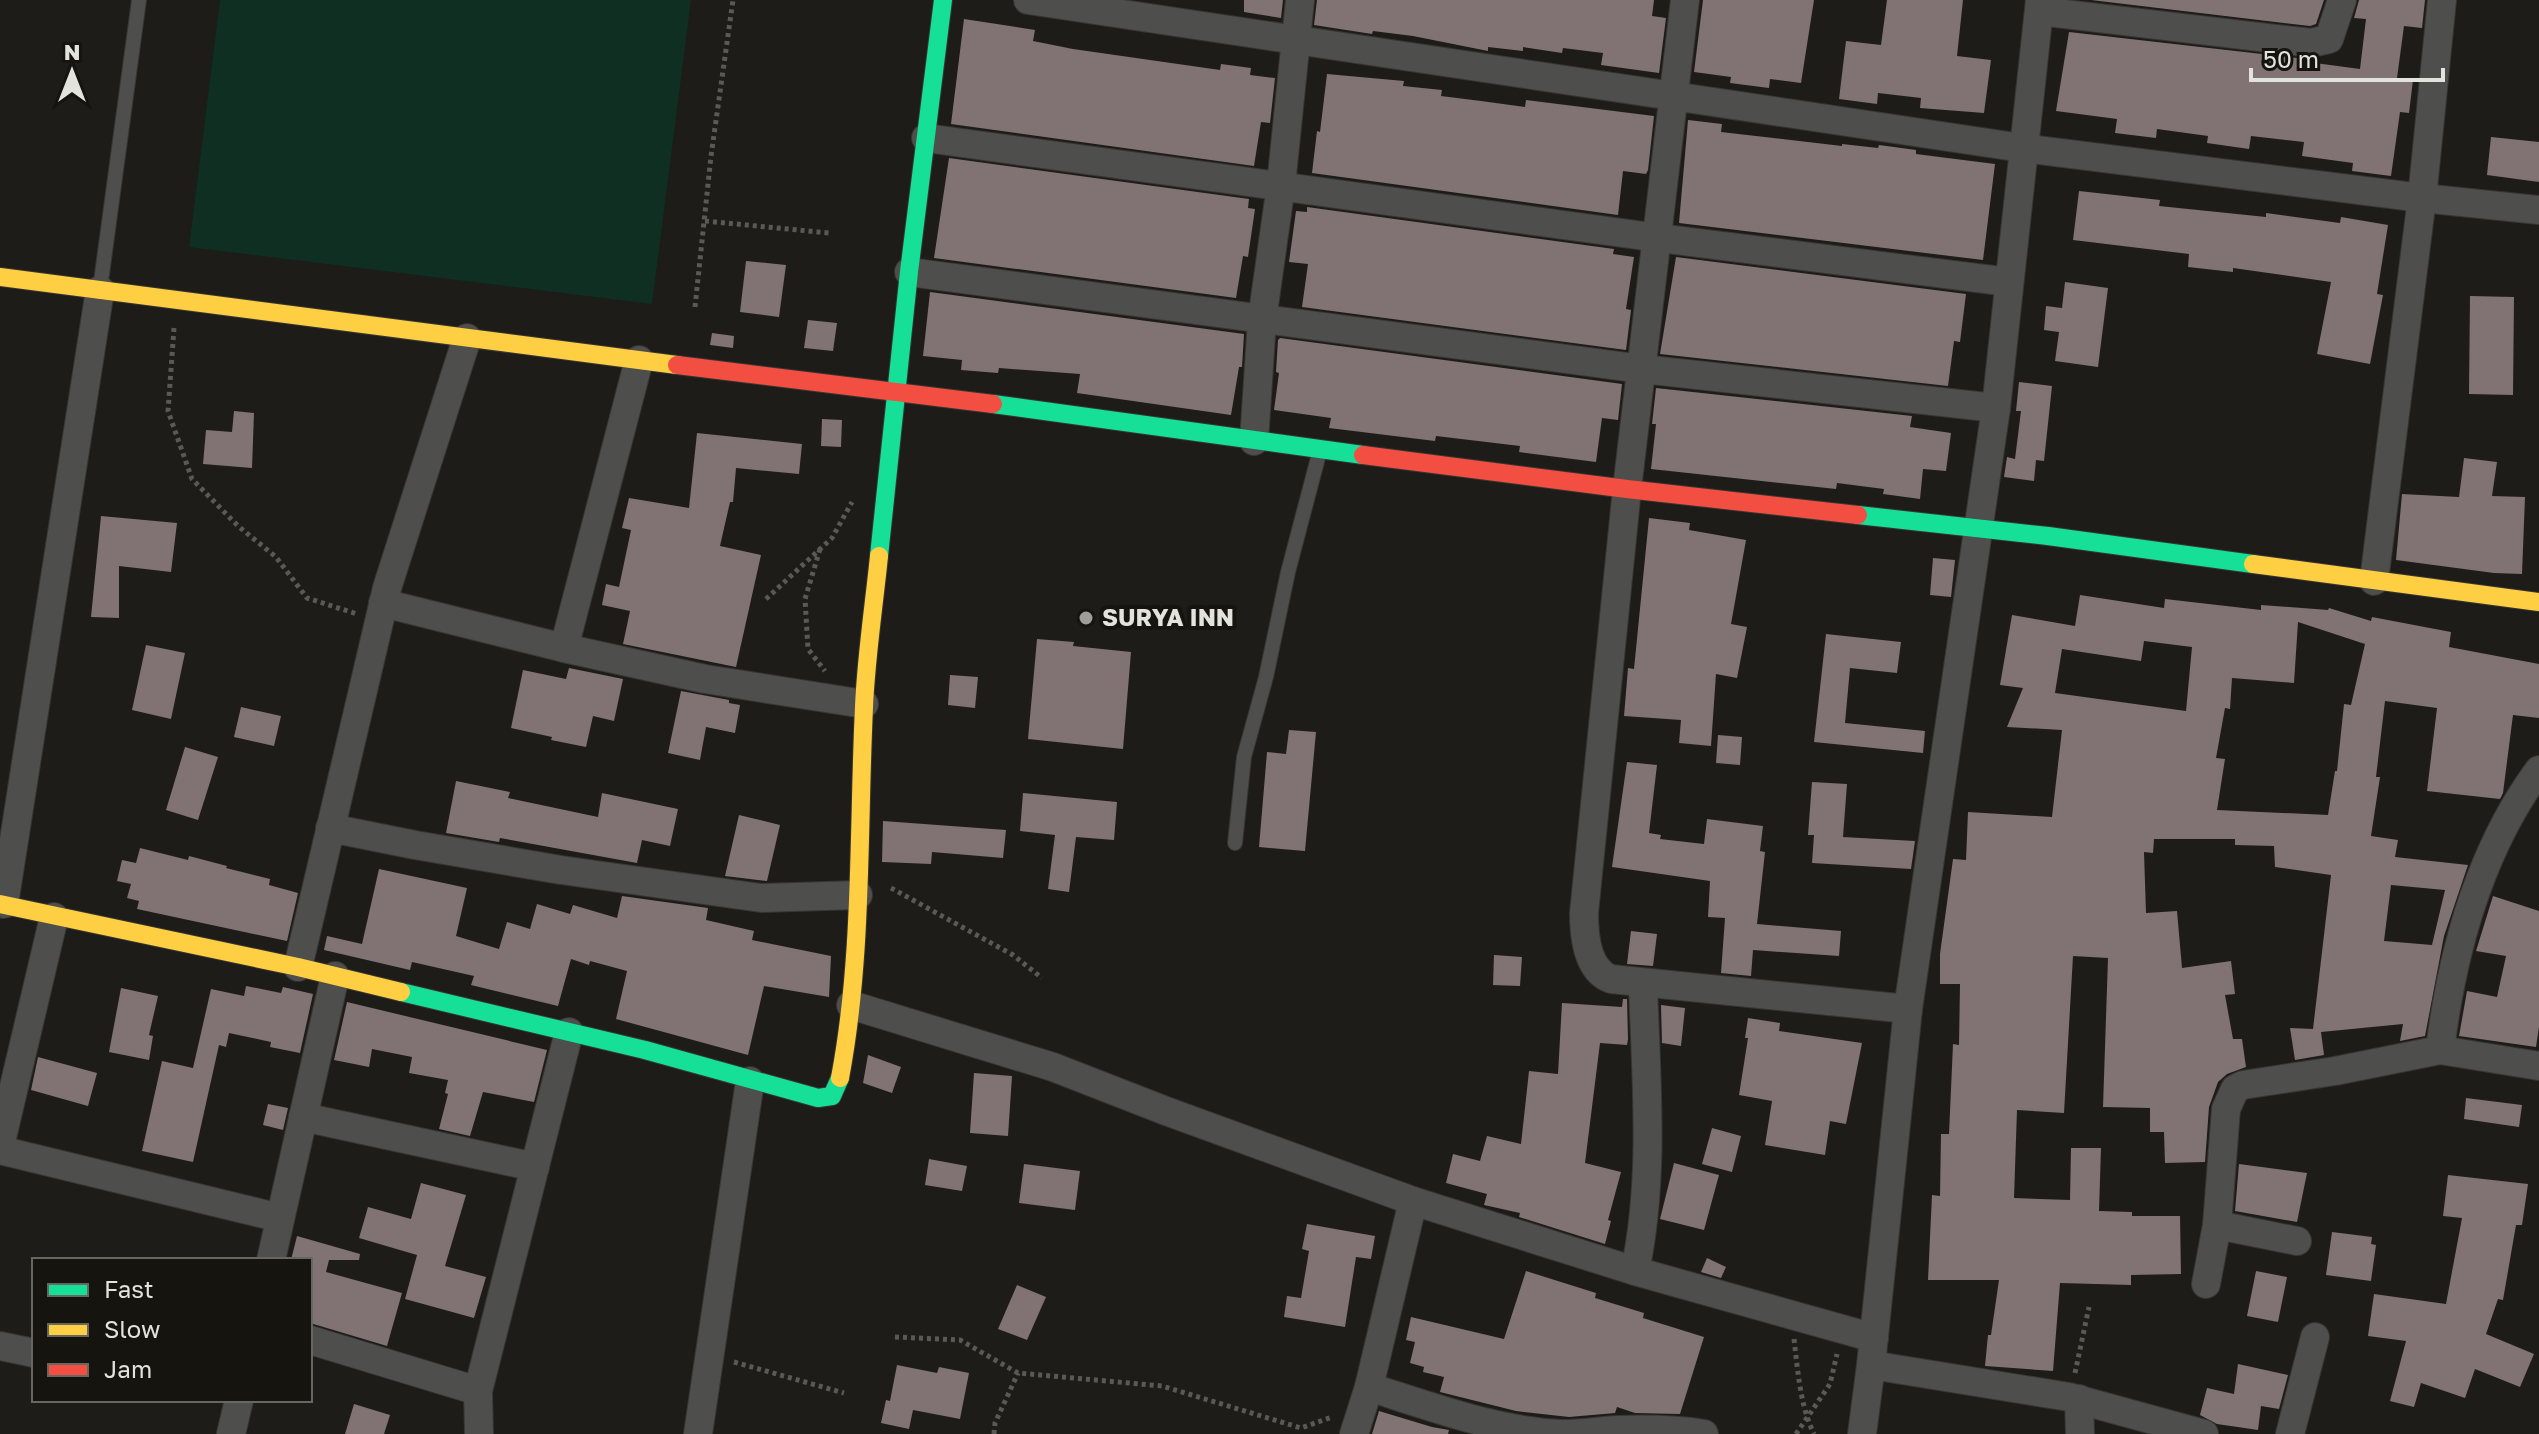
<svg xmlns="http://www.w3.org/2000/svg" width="2539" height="1434" font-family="'Golos Text',sans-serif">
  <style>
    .green { fill: #0e2f22 }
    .building { fill: #817274; fill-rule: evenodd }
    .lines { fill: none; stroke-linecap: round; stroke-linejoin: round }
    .lane-casing { stroke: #373633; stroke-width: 16 }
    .street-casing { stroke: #373633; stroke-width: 30 }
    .fast-casing { stroke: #373633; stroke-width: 20 }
    .slow-casing { stroke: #373633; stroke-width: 20 }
    .jam-casing { stroke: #373633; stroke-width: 20 }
    .path { stroke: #5a5957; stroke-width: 5; stroke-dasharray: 4 4; stroke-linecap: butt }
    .lane { stroke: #4e4e4c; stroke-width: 14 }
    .street { stroke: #4e4e4c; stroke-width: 28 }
    .fast { stroke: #16e098; stroke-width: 18 }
    .slow { stroke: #ffcf43; stroke-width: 18 }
    .jam { stroke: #f24e42; stroke-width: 18 }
    .poi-dot { fill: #9e9d99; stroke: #15140e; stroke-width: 3 }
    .labels { text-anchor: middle; stroke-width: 8; stroke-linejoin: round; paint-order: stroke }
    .poi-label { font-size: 24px; font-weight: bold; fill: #e3e3de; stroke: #15140e; text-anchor: start }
  </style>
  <rect width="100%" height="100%" fill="#1d1c18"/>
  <polygon class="green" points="220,0 691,0 652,304 189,247"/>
  <g class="building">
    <polygon points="1244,0 1283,0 1281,18 1244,12"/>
    <polygon points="1317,0 1654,0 1652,16 1666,18 1659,73 1601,65 1603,53 1563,48 1562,53 1523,47 1523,51 1488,47 1488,51 1413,36 1373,31 1372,34 1314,25"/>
    <polygon points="1703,0 1814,0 1801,83 1770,79 1769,88 1730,83 1731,77 1694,72"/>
    <polygon points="1887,0 1963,0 1957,56 1991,60 1984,113 1920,108 1921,98 1878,93 1877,104 1839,99 1846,41 1881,45"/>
    <polygon points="2091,0 2324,0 2316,24 2310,26"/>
    <polygon points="2359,0 2425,0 2422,28 2404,26 2397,78 2413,80 2409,113 2400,112 2391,176 2352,171 2353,163 2302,156 2304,142 2251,136 2249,149 2207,143 2208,136 2157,129 2156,138 2115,133 2117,119 2056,111 2069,32 2315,60 2315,63 2360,69 2366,19 2354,18"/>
    <polygon points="964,19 1035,30 1033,41 1073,49 1220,70 1221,64 1251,68 1250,75 1275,78 1270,123 1261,122 1254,166 951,124"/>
    <polygon points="1327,74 1404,81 1403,86 1442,90 1441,96 1481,101 1525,107 1526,100 1654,116 1648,170 1646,174 1623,171 1618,215 1312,173 1317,131 1320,132"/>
    <polygon points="1688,120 1722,124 1721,132 1842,146 1842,144 1878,148 1879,145 1916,150 1916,154 1995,164 1983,260 1679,223"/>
    <polygon points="2491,137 2539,142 2539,182 2487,175"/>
    <polygon points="949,158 1249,199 1248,208 1255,209 1248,257 1243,256 1236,298 934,258"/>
    <polygon points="2079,191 2160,200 2159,206 2266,217 2266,213 2340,223 2341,217 2388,225 2377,294 2383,295 2370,364 2317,354 2331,282 2233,268 2233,272 2188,267 2189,254 2073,240"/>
    <polygon points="1307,207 1614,249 1613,254 1634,257 1626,309 1631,310 1626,350 1302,307 1308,264 1289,262 1296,211 1307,212"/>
    <polygon points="1676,257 1966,294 1960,342 1954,341 1948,386 1660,354"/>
    <polygon points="746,261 786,265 779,317 740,312"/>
    <polygon points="2065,282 2108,288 2098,367 2055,361 2059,332 2044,330 2046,306 2062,308"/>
    <polygon points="930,292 1244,334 1242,367 1239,367 1231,415 1077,393 1080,374 999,368 998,373 961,370 962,360 923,356"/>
    <polygon points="2470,296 2514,297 2513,395 2469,394"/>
    <polygon points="808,320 837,323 833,351 804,348"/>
    <polygon points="712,333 734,336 733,348 710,345"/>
    <polygon points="1280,338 1622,384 1618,420 1602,418 1596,462 1519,452 1520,446 1436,436 1435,441 1329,428 1331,418 1274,410 1279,373 1276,372 1278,340"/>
    <polygon points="2019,382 2052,386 2044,461 2036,460 2034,481 2004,477 2007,457 2015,459 2021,411 2016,411"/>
    <polygon points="1656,388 1912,416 1910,427 1951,433 1946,471 1923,469 1920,499 1883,494 1884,489 1837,483 1836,489 1651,469 1656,424 1652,424"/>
    <polygon points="234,411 254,413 252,468 203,464 206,430 232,432"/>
    <polygon points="822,419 842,420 841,447 821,446"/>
    <polygon points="697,433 802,444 799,474 736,468 733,502 730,502 720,546 761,555 736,667 623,644 630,611 602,605 606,584 619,587 631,530 622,528 629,498 689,508"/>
    <polygon points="2464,458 2497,462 2492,496 2525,497 2522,574 2494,573 2396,560 2402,494 2459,497"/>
    <polygon points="101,516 177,523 171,572 119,566 119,618 91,617"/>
    <polygon points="1649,518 1690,523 1689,530 1746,540 1731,624 1747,627 1737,678 1716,674 1711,746 1679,743 1681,720 1624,716 1628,668 1634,669"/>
    <polygon points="1933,558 1955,560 1951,597 1930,595"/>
    <path d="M2080,595L2164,608L2165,599L2261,610V605L2328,610L2329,608L2371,621L2372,617L2451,632L2449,647L2539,664V718L2513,715L2503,793L2500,799L2427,791L2437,708L2385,701L2376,777H2380L2371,836L2398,840L2395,857L2468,865L2444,936L2425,1036L2400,1041L2403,1024L2321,1032L2324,1055L2295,1060L2290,1028L2313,1029L2331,875L2275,867L2274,846L2235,845V839H2154L2153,853L2144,852L2146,913L2177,911L2182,968L2231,961L2235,994L2225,995L2233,1039H2242L2246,1067L2227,1074L2218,1082L2209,1107L2205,1162L2165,1163L2164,1132H2150V1108L2103,1107L2108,958L2073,956L2064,1113L2017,1110L2014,1198L2070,1200L2071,1148H2101L2099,1211L2132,1212V1216H2180L2181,1274L2131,1275V1285L2060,1283L2053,1371L1985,1366L1988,1335H1991L1999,1280H1928L1932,1195L1940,1196L1941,1134H1949L1953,1044L1959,1045L1960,984H1940V954L1953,859L1966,860L1968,812L2052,817L2062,730L2007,727L2023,688L2000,685L2012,615L2075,626ZM2298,622L2365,644L2351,705L2344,704L2337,771H2335L2328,815L2217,810L2225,759L2216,758L2225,708L2230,709L2232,678L2294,683ZM2144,641L2192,647L2186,711L2055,693L2062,649L2141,661ZM2391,885L2445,890L2432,945L2384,941Z"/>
    <polygon points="1826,634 1901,642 1897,673 1850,668 1845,723 1925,731 1923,753 1814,742"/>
    <polygon points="1037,639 1074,642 1073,646 1131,652 1123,749 1028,739"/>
    <polygon points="146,645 185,653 171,719 132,710"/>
    <polygon points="569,668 623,679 614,721 593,716 586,747 551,740 552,737 511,728 523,670 566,679"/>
    <polygon points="950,675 978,677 975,708 948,705"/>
    <polygon points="681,691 729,700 729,703 740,705 735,733 706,727 700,760 668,753"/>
    <polygon points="241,707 281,716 274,746 234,737"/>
    <polygon points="1289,730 1316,732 1305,851 1259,847 1267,752 1286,754"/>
    <polygon points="1718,735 1742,737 1740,765 1716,763"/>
    <polygon points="185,747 218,757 198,820 166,810"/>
    <polygon points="1627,762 1657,765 1649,833 1661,835 1660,839 1704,844 1707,819 1763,826 1760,851 1765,852 1757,924 1841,931 1839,956 1753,950 1751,976 1721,973 1725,918 1708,917 1710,881 1612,867"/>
    <polygon points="456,781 510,792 508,798 598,817 602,793 678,809 670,846 642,840 637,863 500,838 499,842 446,833"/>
    <polygon points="1812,782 1847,784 1843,837 1915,841 1911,869 1812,863 1814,835 1808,835"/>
    <polygon points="1023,793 1117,802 1114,840 1076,837 1069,892 1048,889 1055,835 1020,831"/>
    <polygon points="739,815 780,825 767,881 725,876"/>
    <polygon points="883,821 1006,830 1003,858 932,852 931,864 882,862"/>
    <polygon points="140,848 188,860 189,856 227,866 226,868 270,879 269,885 298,893 287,941 137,909 139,901 127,898 131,884 117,881 122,860 136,863"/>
    <polygon points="379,869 467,888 456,936 499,949 507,922 530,929 537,904 570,914 573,905 617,918 622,896 708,908 706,920 754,931 752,940 831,956 829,997 764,986 748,1055 616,1019 627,971 590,961 589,965 571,959 558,1006 471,985 474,976 412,962 410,970 324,950 327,936 362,944"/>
    <polygon points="2493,896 2539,911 2539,1027 2536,1047 2459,1036 2467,991 2497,997 2506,956 2476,951"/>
    <polygon points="1631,931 1657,934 1653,966 1627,964"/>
    <polygon points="1494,955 1522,957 1520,986 1493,985"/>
    <polygon points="246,986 281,993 283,987 313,994 300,1053 270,1047 271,1042 229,1033 226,1047 219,1045 193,1162 142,1151 162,1061 193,1068 211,989 244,996"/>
    <polygon points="121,988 158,996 149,1035 153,1036 149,1060 109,1052"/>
    <polygon points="1623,999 1627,999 1628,1039 1627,1045 1600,1043 1585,1163 1621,1172 1608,1220 1611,1221 1605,1244 1519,1217 1520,1213 1484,1205 1487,1194 1446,1183 1453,1154 1480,1161 1487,1136 1521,1144 1529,1071 1558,1074 1562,1003 1622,1007"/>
    <polygon points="347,1002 547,1050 534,1102 483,1092 470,1136 439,1129 448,1094 445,1093 448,1080 409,1073 412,1057 372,1049 369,1067 334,1060"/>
    <polygon points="1661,1005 1685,1008 1681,1046 1662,1043"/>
    <polygon points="1748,1018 1780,1023 1779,1031 1862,1043 1846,1124 1830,1121 1825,1155 1765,1145 1772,1101 1739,1095 1748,1038 1745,1038"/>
    <polygon points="868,1055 901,1067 892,1093 863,1083"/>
    <polygon points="38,1057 97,1073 88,1106 31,1090"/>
    <polygon points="974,1073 1012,1076 1008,1136 970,1133"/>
    <polygon points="2466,1098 2522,1105 2519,1127 2464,1119"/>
    <polygon points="268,1104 288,1108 283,1130 263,1125"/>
    <polygon points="1712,1128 1741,1136 1732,1172 1702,1164"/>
    <polygon points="929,1159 967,1166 962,1191 925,1185"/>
    <polygon points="1674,1163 1719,1175 1704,1230 1660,1219"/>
    <polygon points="1024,1164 1080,1171 1075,1210 1019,1203"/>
    <polygon points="2239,1164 2307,1173 2297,1222 2235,1211"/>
    <polygon points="2448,1175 2528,1184 2522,1225 2516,1225 2503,1300 2498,1299 2486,1334 2534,1354 2520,1387 2475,1369 2465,1398 2421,1383 2414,1407 2390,1401 2406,1341 2368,1336 2374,1294 2446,1304 2462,1218 2443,1216"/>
    <polygon points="421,1183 466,1195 445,1266 486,1277 474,1318 405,1299 417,1255 359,1238 368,1207 411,1219"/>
    <polygon points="1307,1224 1375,1236 1371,1259 1356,1257 1345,1327 1284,1317 1287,1296 1301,1298 1309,1251 1302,1249"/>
    <polygon points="2332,1232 2372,1237 2371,1244 2376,1245 2371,1281 2326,1275"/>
    <polygon points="297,1236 360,1254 359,1260 329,1260 326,1272 402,1293 387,1346 310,1323 310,1260 291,1260"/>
    <polygon points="1707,1258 1726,1267 1721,1278 1701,1272"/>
    <polygon points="1526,1271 1596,1293 1595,1298 1644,1313 1643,1318 1704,1337 1680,1414 1635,1413 1617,1407 1615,1413 1569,1417 1516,1411 1440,1392 1444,1377 1423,1372 1424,1367 1410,1363 1415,1342 1406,1340 1411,1317 1504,1339"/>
    <polygon points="2256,1271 2287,1277 2278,1322 2247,1316"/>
    <polygon points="1017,1285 1046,1297 1027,1340 998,1329"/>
    <polygon points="2238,1364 2288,1375 2279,1409 2261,1406 2258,1430 2217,1424 2200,1415 2207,1388 2234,1394"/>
    <polygon points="897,1365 937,1373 939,1367 969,1373 960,1419 913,1410 909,1429 881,1423 886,1400 890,1401"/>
    <polygon points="354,1404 390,1415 384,1434 345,1434"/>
    <polygon points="1379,1411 1432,1427 1449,1430 1448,1434 1372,1434"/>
  </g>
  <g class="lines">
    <g class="lane-casing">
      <g id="lane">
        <polyline points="100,289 139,0"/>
        <polyline points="1235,843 1244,757 1266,677 1288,572 1319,454"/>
      </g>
    </g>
    <g class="street-casing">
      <g id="street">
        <polyline points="1028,0 2022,148 2422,198 2539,210"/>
        <path d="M1685,0L1627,489L1584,913C1584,936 1587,970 1611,979L1908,1009"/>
        <polyline points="2039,11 2311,43 2329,39 2342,0"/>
        <polyline points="926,138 1659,238 2009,282"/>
        <polyline points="909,272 1642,369 1996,408"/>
        <polyline points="1254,441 1262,320 1281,185 1300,0"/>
        <polyline points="2374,581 2422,198 2442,0"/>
        <polyline points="383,603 564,648 705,679 864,704"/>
        <polyline points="564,648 639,360"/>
        <polyline points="330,828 415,845 561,870 761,898 858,895"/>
        <polyline points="4,904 100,290"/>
        <polyline points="298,967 387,588 467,338"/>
        <polyline points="851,1005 1053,1067 1166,1111 1413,1201"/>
        <path d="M2440,1050C2452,952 2479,851 2539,770"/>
        <polyline points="303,1117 535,1167"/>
        <polyline points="0,1146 54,917"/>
        <polyline points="0,1150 280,1218"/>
        <polyline points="2217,1225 2297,1241"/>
        <polyline points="271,1260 335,976"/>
        <path d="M1635,1271C1655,1176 1646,1080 1643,984"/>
        <polyline points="2206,1284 2217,1225 2226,1109 2235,1089 2243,1085 2335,1071 2440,1050 2539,1066"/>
        <polyline points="310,1340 478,1391 569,1032"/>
        <polyline points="0,1346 34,1353"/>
        <polyline points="1871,1365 2069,1397 2204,1434"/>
        <path d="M1369,1387C1432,1407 1496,1431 1562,1434C1580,1434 1599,1431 1617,1430C1646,1429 1675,1429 1704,1434"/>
        <polyline points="478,1391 479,1434"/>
        <polyline points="2079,1399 2080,1434"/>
        <polyline points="231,1434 239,1400"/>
        <polyline points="698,1434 750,1081"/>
        <polyline points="1354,1434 1369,1387 1413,1201 1635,1271 1874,1338"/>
        <polyline points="1862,1434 1871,1365 1908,1009 1996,408 2040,0"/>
        <polyline points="2290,1434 2315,1337"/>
      </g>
    </g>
    <g class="fast-casing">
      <g id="fast">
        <polyline points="993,404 1363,455"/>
        <polyline points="1858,515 2048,536 2253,564"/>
        <polyline points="879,556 909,272 943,0"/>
        <polyline points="401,992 645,1050 818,1098 832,1096 840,1078"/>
      </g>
    </g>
    <g class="slow-casing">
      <g id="slow">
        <polyline points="0,277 677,365"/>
        <polyline points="2253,564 2539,602"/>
        <polyline points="0,904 298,967 401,992"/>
        <path d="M840,1078C863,956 858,831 864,707C866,657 874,606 879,556"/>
      </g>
    </g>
    <g class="jam-casing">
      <g id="jam">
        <polyline points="677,365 993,404"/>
        <polyline points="1363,455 1627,489 1858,515"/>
      </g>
    </g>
    <g class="path">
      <polyline points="705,221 829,233"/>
      <polyline points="695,307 711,156 733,0"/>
      <polyline points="174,328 168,411 192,479 238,526 276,557 307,598 357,614"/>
      <polyline points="820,549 805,599 808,649 825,671"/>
      <polyline points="766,599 832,538 852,502"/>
      <polyline points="891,888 1013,955 1042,978"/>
      <polyline points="895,1337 960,1340 1018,1373 1162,1386 1301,1428 1332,1417"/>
      <path d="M1794,1339C1798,1372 1800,1405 1814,1434"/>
      <polyline points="734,1362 844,1393"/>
      <polyline points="2075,1373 2089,1307"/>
      <polyline points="994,1434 995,1423 1018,1373"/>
      <polyline points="1796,1434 1830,1384 1837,1354"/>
    </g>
    <use href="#lane" class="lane"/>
    <use href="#street" class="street"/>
    <use href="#fast" class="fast"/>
    <use href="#slow" class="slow"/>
    <use href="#jam" class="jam"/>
  </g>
  <circle class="poi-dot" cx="1086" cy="618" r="8"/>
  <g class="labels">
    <g class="poi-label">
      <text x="1102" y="626">SURYA INN</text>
    </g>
  </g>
  <rect x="32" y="1258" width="280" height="144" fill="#15140e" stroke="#676761" stroke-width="2"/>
  <rect x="48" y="1284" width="40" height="12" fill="#16e098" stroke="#676761" stroke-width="2"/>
  <text x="104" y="1298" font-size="24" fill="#e3e3de">Fast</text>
  <rect x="48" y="1324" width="40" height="12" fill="#ffcf43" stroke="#676761" stroke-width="2"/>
  <text x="104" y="1338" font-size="24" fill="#e3e3de">Slow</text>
  <rect x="48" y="1364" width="40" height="12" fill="#f24e42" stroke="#676761" stroke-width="2"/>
  <text x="104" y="1378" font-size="24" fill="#e3e3de">Jam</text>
  <g transform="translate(72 72)" stroke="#15140e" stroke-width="6" paint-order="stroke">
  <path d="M0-6L14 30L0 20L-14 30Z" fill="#e3e3de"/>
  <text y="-12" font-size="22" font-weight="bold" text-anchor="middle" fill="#e3e3de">N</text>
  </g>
  <path d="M2251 68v12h192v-12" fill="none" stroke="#e3e3de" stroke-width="4"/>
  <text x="2263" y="68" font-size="24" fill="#e3e3de" stroke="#15140e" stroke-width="6" paint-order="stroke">50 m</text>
</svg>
